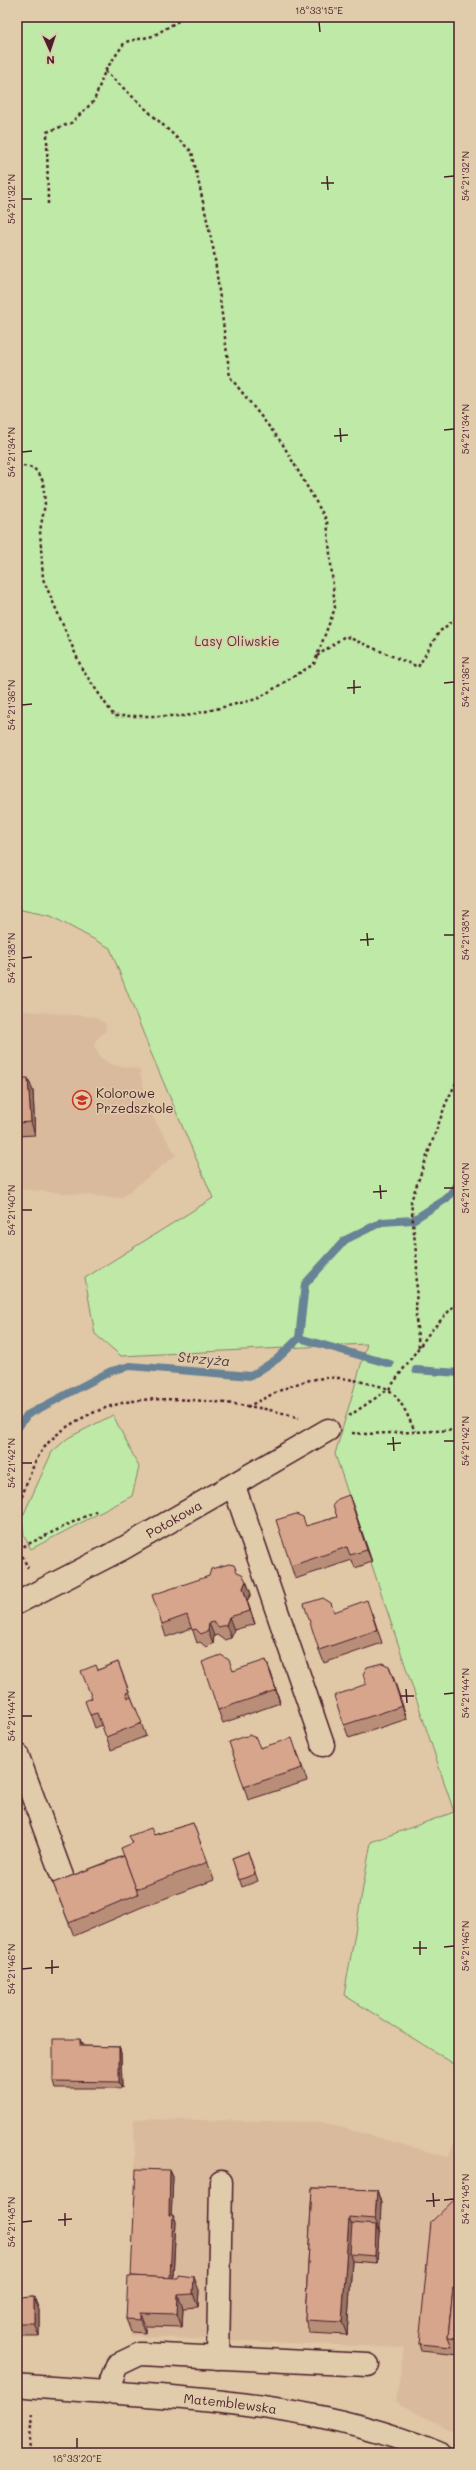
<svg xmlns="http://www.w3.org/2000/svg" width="476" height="2470" font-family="Mali,sans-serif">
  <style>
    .built { fill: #daba9c }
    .green { fill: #bee9a6; stroke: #848468 }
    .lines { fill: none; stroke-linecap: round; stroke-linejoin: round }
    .stream { stroke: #698396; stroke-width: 8 }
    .minor-casing { stroke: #4a1f2b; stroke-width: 25 }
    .path { stroke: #4a1f2b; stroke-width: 2.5; stroke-dasharray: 3 3; stroke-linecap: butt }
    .minor { stroke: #e0ccab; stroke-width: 22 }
    .wall { fill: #b88e78; stroke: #4a1f2b }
    .shaded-wall { fill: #967462; stroke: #4a1f2b }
    .building { fill: #d6a58c; stroke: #4a1f2b }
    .ticks { fill: none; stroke: #4a1f2b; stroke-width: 1.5 }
    .labels { text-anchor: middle; stroke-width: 3; stroke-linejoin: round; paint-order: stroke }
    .park-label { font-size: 13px; fill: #563337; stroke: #e0ccab }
    .poi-label { font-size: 13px; fill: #4a1f2b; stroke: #e0ccab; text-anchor: start }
    .street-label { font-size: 13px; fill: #4a1f2b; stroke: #e0ccab }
    .water-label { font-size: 14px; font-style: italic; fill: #523846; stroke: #e0ccab }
    .neatline { fill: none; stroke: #4a1f2b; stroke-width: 1.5 }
    .ticks-label { font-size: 10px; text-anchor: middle; fill: #4a1f2b }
  </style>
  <rect width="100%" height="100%" fill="#e0c7a6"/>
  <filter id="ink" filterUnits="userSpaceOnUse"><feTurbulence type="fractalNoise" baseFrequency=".025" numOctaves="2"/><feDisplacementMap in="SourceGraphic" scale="8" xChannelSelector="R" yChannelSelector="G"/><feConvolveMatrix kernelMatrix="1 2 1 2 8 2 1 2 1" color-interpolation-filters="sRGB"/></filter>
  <g filter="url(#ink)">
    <g class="built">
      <polygon points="17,1010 95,1017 106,1024 105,1032 96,1040 94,1046 100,1057 110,1064 139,1069 151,1114 176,1155 121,1198 17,1189"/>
      <polygon points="134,2119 322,2122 448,2157 459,2132 459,2435 396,2402 404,2348 131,2336 136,2221"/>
    </g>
    <g class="green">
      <polygon points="17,17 459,17 459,2067 344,1995 371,1842 454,1812 335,1454 367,1344 121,1356 95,1334 85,1278 213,1198 151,1053 110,948 51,916 17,909"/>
      <polygon points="113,1415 139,1467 132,1496 31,1549 24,1536 22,1518 52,1452 68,1438"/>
    </g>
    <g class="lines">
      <g class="stream">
        <polyline points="299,1338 305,1284 345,1240 382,1222 413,1220 446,1199 459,1183"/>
        <polyline points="416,1370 459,1373"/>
        <polyline points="17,1429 27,1415 111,1371 130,1366 251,1376 277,1359 299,1338 390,1364"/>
      </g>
      <g class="minor-casing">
        <g id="minor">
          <polyline points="234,1486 323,1745"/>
          <path id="s1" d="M17,1603L122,1549L328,1430"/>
          <polyline points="17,1754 62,1876"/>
          <polyline points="218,2358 221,2182"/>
          <path id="s2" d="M17,2385C157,2398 306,2397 438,2453"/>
          <polyline points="106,2393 117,2365 140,2354 368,2365"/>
        </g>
      </g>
      <g class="path">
        <polyline points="48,204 47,132 71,123 94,101 105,71 125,42 153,36 185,17"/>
        <polyline points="17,465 34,468 43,481 45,504 40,531 43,579 82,669 114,716 186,716 257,699 314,664 335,608 327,521 282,443 230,377 214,252 192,152 105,71"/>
        <polyline points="317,656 345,636 418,667 439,632 459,616"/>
        <polyline points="419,1347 416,1319 417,1264 411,1201 446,1103 459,1077"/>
        <path d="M247,1407C290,1385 317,1369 366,1383C373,1385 384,1386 389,1390C402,1400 408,1417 415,1431"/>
        <polyline points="349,1416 389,1389 430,1332 459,1300"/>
        <polyline points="352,1433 366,1434 459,1430"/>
        <path d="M17,1508C28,1484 32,1458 52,1439C71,1421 98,1409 122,1403C161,1393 262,1404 299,1418"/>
        <polyline points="17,1545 28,1568"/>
        <polyline points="18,1549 98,1510"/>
        <polyline points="29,2453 32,2412"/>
      </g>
      <use href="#minor" class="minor"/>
    </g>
    <g class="wall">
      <polygon points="17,1078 33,1091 35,1135 17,1136"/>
      <polygon points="349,1495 372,1562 355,1568 352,1560 295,1579 291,1566 307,1526 337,1517"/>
      <polygon points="237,1572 246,1581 251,1594 247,1601 255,1624 234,1630 231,1638 224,1640 217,1635 214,1636 213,1644 206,1647 200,1642 197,1643 192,1628 166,1637 162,1624"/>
      <polygon points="334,1612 372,1613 382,1643 324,1663 319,1650"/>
      <polygon points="118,1662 146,1736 111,1750 102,1725 95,1728 90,1714 91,1698 98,1670"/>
      <polygon points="389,1666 407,1719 349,1738 344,1725 366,1684"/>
      <polygon points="233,1671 271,1673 280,1703 223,1723 218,1710"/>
      <polygon points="260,1748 297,1751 307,1781 248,1800 244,1787"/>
      <polygon points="193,1823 214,1880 142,1907 74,1936 53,1883 123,1856 132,1843 154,1835"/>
      <polygon points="248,1852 258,1881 242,1887 232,1858"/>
      <polygon points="83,2046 119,2047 121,2053 122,2088 55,2088 53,2081"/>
      <polygon points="170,2170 173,2177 171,2215 176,2222 173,2278 199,2290 198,2307 183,2308 182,2327 145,2326 145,2333 131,2332 126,2319 131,2276"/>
      <polygon points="312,2188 377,2190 381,2203 377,2263 352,2261 347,2335 310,2333 305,2320"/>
      <polygon points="459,2200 459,2355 421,2351 419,2344"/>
      <polygon points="17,2259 18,2262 19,2280 17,2280"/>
      <polygon points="34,2297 39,2310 39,2336 17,2336 17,2347 17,2298"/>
    </g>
    <g class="shaded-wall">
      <polygon points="28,1078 33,1091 35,1135 31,1122"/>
      <polygon points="349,1495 354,1508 372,1562 367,1550"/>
      <polygon points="246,1581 251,1594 247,1601 255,1624 243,1588"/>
      <polygon points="229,1617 234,1630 231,1638 226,1625"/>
      <polygon points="209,1623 214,1636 213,1644 208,1631"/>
      <polygon points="266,1660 271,1673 280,1703 276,1690"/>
      <polygon points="389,1666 394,1679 407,1719 402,1706"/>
      <polygon points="80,2039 83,2046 83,2053 80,2046"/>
      <polygon points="119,2047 121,2053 122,2088 119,2082"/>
      <polygon points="170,2170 173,2177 171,2222 169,2215"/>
      <polygon points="377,2190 381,2203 380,2232 375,2219"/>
      <polygon points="173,2215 176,2222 172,2291 169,2284"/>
      <polygon points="349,2217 354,2230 350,2254 352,2261 347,2335 342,2322"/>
      <polygon points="376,2225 379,2232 377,2263 375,2256"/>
      <polygon points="17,2259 18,2262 19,2280 17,2273"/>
      <polygon points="194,2277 199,2290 198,2307 193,2294"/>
      <polygon points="178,2295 183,2308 182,2327 177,2314"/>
      <polygon points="34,2297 39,2310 39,2336 34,2323"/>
      <polygon points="140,2313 145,2326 145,2333 140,2320"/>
    </g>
    <g class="building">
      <polygon points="17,1078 28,1078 31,1122 17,1123"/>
      <polygon points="349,1495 367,1550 350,1555 347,1547 291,1566 276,1520 296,1514 303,1517 306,1526 337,1517 333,1505 338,1499"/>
      <polygon points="229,1564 234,1565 237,1572 242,1574 246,1581 243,1588 250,1611 229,1617 226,1625 219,1627 213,1622 209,1623 208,1631 201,1634 196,1629 192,1630 187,1615 162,1624 152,1595 209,1576 211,1569"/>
      <polygon points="323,1598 331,1603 334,1612 367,1600 377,1630 319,1650 304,1604"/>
      <polygon points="221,1655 229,1660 233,1671 266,1660 276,1690 218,1710 202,1662"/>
      <polygon points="118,1662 129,1692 126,1693 128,1698 131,1697 142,1723 106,1737 97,1713 90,1715 85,1701 92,1698 81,1671 96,1665 98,1670"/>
      <polygon points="382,1663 389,1666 402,1706 344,1725 334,1696 366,1684 363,1674 367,1667"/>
      <polygon points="249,1735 256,1738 260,1748 292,1738 302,1768 244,1787 229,1742"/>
      <polygon points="193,1823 208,1862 136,1889 121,1848 133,1843 129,1836 151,1828 154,1835"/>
      <polygon points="248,1852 255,1874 239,1880 232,1858"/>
      <polygon points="124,1856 138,1894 69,1923 53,1883"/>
      <polygon points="53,2039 80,2039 80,2046 119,2047 119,2082 53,2081"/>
      <polygon points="136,2169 170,2170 169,2215 173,2215 170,2278 131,2276"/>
      <polygon points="312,2188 377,2190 375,2219 349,2217 342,2322 305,2320"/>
      <polygon points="455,2199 459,2200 459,2288 453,2288 448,2337 452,2347 419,2344 431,2222"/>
      <polygon points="352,2223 376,2225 375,2256 350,2254"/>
      <polygon points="178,2275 194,2277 193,2294 178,2295 177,2314 140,2313 140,2320 126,2319 128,2276 178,2278"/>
      <polygon points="453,2288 459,2288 459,2338 448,2337"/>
      <polygon points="34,2297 34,2323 17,2323 17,2298"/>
    </g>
  </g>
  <path class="ticks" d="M319,22L320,32M327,176L328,190M444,177L454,176M321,183H334M22,199H32M340,428L341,442M444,430L454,429M334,436L348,435M22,452L32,451M354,680V694M444,683L454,682M347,688L361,687M22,705L32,704M367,933L368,946M444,935H454M360,940L374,939M22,958L32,957M380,1185L381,1199M444,1188H454M373,1192L387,1191M22,1210H32M393,1437L394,1451M444,1441H454M387,1444L401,1443M22,1463H32M406,1689L407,1703M444,1694L454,1693M400,1696H414M22,1716H32M420,1941V1955M444,1947L454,1946M413,1948H427M52,1960V1974M45,1968L59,1967M22,1969L32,1968M433,2193L434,2207M444,2200L454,2199M426,2201L440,2200M65,2213V2226M58,2220L72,2219M22,2222L32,2221M77,2438V2448"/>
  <defs>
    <g id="school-ring" transform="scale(1)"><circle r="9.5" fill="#e0ccab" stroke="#c8321e" stroke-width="1.5"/><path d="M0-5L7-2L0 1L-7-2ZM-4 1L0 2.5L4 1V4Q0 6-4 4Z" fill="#c8321e"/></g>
  </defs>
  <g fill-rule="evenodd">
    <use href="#school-ring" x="82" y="1100"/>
  </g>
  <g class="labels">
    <g class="park-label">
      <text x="237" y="646">Lasy Oliwskie</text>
    </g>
    <g class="poi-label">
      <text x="96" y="1098">Kolorowe<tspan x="96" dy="15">Przedszkole</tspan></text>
    </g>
    <g class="street-label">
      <text dy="5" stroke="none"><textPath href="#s1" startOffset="178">Potokowa</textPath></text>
      <text dy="5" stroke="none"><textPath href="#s2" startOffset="214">Matemblewska</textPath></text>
    </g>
    <g class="water-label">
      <text transform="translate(204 1359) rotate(5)" y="5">Strzyża</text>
    </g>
  </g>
  <rect width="476" height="2470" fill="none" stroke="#e0ccab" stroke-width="44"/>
  <g transform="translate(50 50) rotate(177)" stroke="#e0ccab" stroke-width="3" paint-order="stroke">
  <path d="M0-3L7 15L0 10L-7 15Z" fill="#4a1f2b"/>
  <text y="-6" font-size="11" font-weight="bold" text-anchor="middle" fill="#4a1f2b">N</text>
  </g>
  <rect x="22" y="22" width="432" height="2426" class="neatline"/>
  <g class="ticks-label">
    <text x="319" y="14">18°33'15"E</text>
    <text transform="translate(465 176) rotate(-90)" y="4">54°21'32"N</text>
    <text transform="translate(11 199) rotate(-90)" y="4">54°21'32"N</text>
    <text transform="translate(465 429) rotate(-90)" y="4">54°21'34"N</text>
    <text transform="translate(11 452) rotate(-90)" y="4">54°21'34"N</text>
    <text transform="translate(465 682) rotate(-90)" y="4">54°21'36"N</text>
    <text transform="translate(11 705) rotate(-90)" y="4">54°21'36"N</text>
    <text transform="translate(465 935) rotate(-90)" y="4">54°21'38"N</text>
    <text transform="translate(11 958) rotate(-90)" y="4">54°21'38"N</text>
    <text transform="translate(465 1188) rotate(-90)" y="4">54°21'40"N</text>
    <text transform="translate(11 1210) rotate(-90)" y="4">54°21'40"N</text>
    <text transform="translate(465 1441) rotate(-90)" y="4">54°21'42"N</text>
    <text transform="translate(11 1463) rotate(-90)" y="4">54°21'42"N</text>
    <text transform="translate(465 1693) rotate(-90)" y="4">54°21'44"N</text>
    <text transform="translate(11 1716) rotate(-90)" y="4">54°21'44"N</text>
    <text transform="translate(465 1946) rotate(-90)" y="4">54°21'46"N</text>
    <text transform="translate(11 1969) rotate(-90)" y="4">54°21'46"N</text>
    <text transform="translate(465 2199) rotate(-90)" y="4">54°21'48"N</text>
    <text transform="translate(11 2222) rotate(-90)" y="4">54°21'48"N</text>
    <text x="77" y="2462">18°33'20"E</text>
  </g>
</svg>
